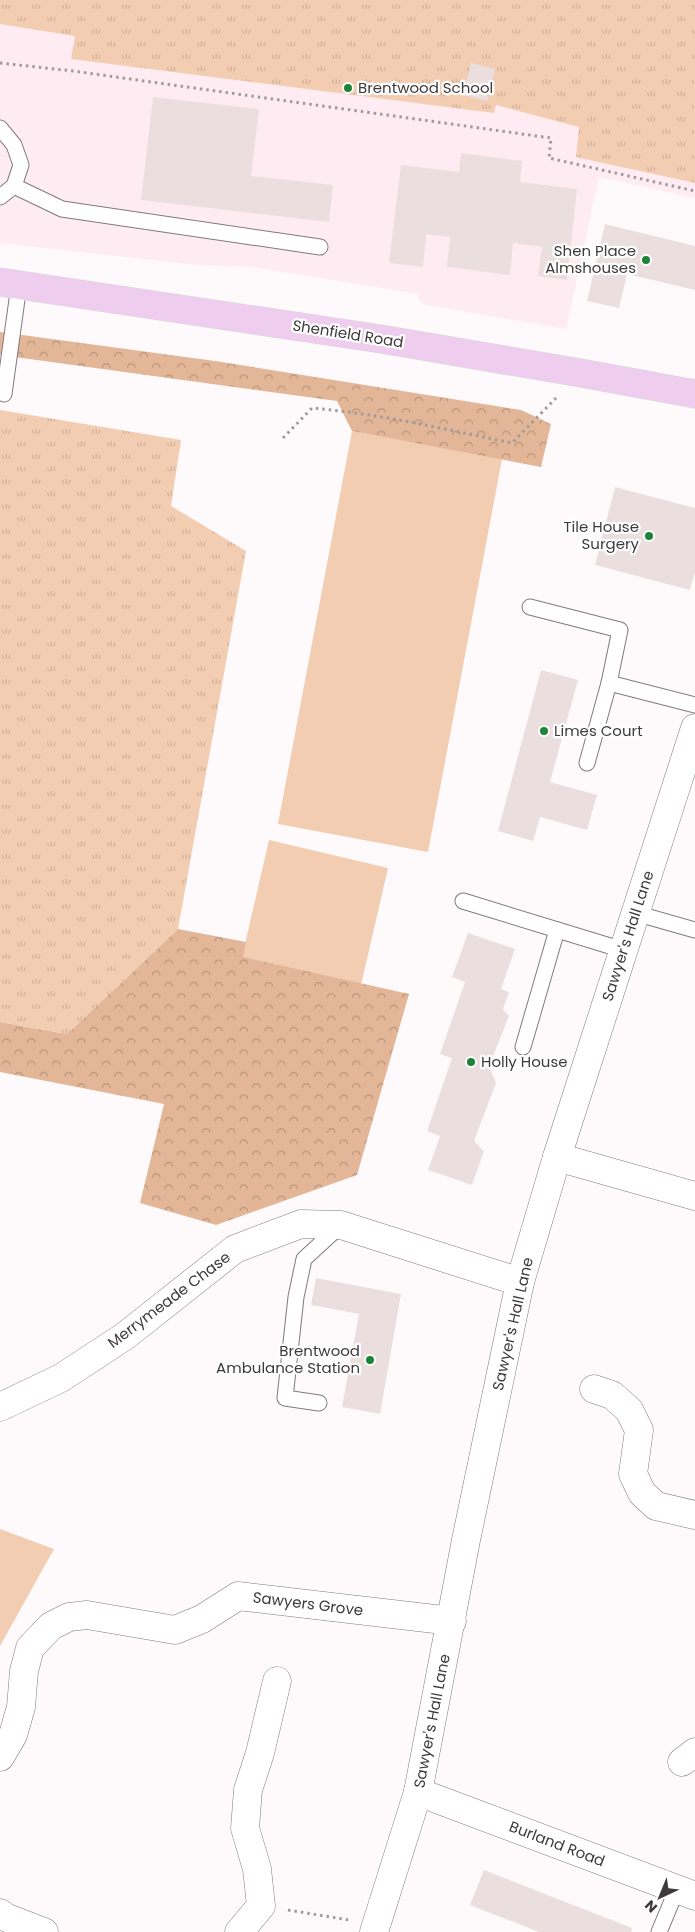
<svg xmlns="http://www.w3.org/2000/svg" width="695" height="1932" font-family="Poppins,sans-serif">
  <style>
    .built { fill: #ffecf2 }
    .grass { fill: #f2cdb2 }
    .forest { fill: url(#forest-crowns) }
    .park { fill: url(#park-tufts) }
    .building { fill: #eadfde }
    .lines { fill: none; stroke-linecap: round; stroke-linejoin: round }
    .lane-casing { stroke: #82797b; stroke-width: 17 }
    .street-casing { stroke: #82797b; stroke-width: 29 }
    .primary-casing { stroke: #d8d8d8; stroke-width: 29 }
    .path { stroke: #9f9b9c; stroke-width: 3; stroke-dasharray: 2.5 4; stroke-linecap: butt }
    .lane { stroke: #fff; stroke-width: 15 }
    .street { stroke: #fff; stroke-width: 28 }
    .primary { stroke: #efcdee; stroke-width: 28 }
    .poi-dot { fill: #1d8337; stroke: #fff; stroke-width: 2 }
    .labels { text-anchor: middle; stroke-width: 4.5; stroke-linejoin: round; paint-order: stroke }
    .poi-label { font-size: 15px; fill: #3e3a3b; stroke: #fff; text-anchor: start }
    .street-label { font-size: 15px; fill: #3e3a3b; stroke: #fff }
  </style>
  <defs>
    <pattern id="forest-crowns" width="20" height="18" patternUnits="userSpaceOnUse" patternTransform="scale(1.25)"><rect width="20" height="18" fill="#e2b696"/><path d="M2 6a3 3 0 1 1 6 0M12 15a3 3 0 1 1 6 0" fill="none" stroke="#b9957c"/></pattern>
    <pattern id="park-tufts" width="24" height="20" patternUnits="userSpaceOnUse" patternTransform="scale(1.25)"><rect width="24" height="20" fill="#f2cdb2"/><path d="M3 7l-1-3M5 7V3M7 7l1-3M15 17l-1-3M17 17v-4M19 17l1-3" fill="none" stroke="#d1b19a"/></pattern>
  </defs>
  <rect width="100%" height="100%" fill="#fefafb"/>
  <polygon class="built" points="0,0 695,0 695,198 599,177 566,329 425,305 418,299 419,294 251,267 196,265 0,243"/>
  <g class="grass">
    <polygon points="352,431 502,459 428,852 278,824"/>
    <polygon points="269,840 388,868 361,985 242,957"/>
    <polygon points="0,1529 54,1549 0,1646"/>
  </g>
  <g class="forest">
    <polygon points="0,332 215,361 521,410 551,424 541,467 352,431 337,401 0,355"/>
    <polygon points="178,929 246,942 243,957 409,994 357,1175 216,1225 140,1203 164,1104 0,1072 0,1022 67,1034"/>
  </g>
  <g class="park">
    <polygon points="0,0 695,0 695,183 576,157 579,127 496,105 494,113 71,59 75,36 0,24"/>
    <polygon points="0,410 181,440 171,506 246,551 178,929 67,1034 0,1022"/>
  </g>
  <g class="building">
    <polygon points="471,63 495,69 487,101 463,95"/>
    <polygon points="153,97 259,109 251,176 333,185 329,222 141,200"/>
    <polygon points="461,153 522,161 520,182 577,189 567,280 538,276 542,247 513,243 510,275 447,267 450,237 426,234 423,267 389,263 401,165 459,172"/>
    <polygon points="605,224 695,246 695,290 627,274 619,308 587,301"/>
    <polygon points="615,487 695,508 695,572 690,590 595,565"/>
    <polygon points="541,670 578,680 550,782 597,795 587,830 540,817 533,841 498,831"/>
    <polygon points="468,933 515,949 501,989 509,992 503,1009 509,1016 489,1066 496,1083 474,1141 484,1151 472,1185 428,1170 440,1136 427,1131 452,1058 440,1054 465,982 452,977"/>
    <polygon points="316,1278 401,1294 380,1414 342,1407 359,1314 311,1305"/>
    <polygon points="484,1870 632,1928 631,1932 539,1932 470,1905"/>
  </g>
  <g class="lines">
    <g class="lane-casing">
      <g id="lane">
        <polyline points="0,128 14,145 21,165 14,186 0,197"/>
        <polyline points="14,186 62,209 320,247"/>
        <polyline points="4,394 19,285"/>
        <polyline points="530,607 620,630 609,683"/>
        <polyline points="587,763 609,683 695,705"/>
        <polyline points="463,901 623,950"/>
        <polyline points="635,913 695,930"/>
        <polyline points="523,1047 557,930"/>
        <polyline points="319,1403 285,1398 296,1297 304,1259 341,1225"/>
        <polyline points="659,1932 677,1889"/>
      </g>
    </g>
    <g class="street-casing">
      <g id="street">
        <polyline points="557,1157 695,1196"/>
        <polyline points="594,1389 612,1395 629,1410 639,1430 633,1474 642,1493 656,1506 695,1515"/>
        <polyline points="0,1407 61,1378 125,1336 235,1249 301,1224 341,1225 520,1282"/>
        <polyline points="0,1757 13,1735 21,1707 24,1671 30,1648 51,1626 69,1617 87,1615 175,1630 202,1619 238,1596 452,1621"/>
        <polyline points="682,1762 695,1752"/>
        <polyline points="418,1792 695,1896"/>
        <polyline points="0,1913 5,1917 44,1932"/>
        <polyline points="239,1932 261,1906 257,1869 245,1828 248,1790 260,1753 277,1681"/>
        <polyline points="374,1932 418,1792 466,1540 520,1282 557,1157 695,728"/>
      </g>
    </g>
    <g class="primary-casing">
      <polyline id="primary" points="0,282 381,339 581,373 695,394"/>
    </g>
    <g class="path">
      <polyline points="0,63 73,71 551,138 549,158 695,191"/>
      <path d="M283,438L312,408C380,414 445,429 512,443L556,398"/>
      <polyline points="288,1910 349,1920"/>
    </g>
    <use href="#lane" class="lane"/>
    <use href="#street" class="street"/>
    <use href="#primary" class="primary"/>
  </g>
  <g class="poi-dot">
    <circle cx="348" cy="88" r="5"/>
    <circle cx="646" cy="260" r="5"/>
    <circle cx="649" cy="536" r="5"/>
    <circle cx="544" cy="731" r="5"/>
    <circle cx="471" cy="1062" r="5"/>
    <circle cx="370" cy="1360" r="5"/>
  </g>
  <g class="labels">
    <g class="poi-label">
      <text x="358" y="93">Brentwood School</text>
      <text x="636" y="256" text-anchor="end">Shen Place<tspan x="636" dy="17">Almshouses</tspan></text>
      <text x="639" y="532" text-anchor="end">Tile House<tspan x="639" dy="17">Surgery</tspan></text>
      <text x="554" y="736">Limes Court</text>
      <text x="481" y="1067">Holly House</text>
      <text x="360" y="1356" text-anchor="end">Brentwood<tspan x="360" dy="17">Ambulance Station</tspan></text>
    </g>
    <g class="street-label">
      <text transform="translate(348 334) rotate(9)" y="5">Shenfield Road</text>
      <text transform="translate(628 936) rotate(-72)" y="5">Sawyer's Hall Lane</text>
      <text transform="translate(169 1300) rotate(-37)" y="5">Merrymeade Chase</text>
      <text transform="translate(513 1324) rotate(-77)" y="5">Sawyer's Hall Lane</text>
      <text transform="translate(308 1604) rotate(7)" y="5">Sawyers Grove</text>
      <text transform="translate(432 1721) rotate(-79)" y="5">Sawyer's Hall Lane</text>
      <text transform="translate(557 1844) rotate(21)" y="5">Burland Road</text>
    </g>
  </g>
  <g transform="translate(660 1897) rotate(224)" stroke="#ffffff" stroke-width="4" paint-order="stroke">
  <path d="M0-4L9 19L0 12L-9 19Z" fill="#3e3a3b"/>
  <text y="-8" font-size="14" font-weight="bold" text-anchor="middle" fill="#3e3a3b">N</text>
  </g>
</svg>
